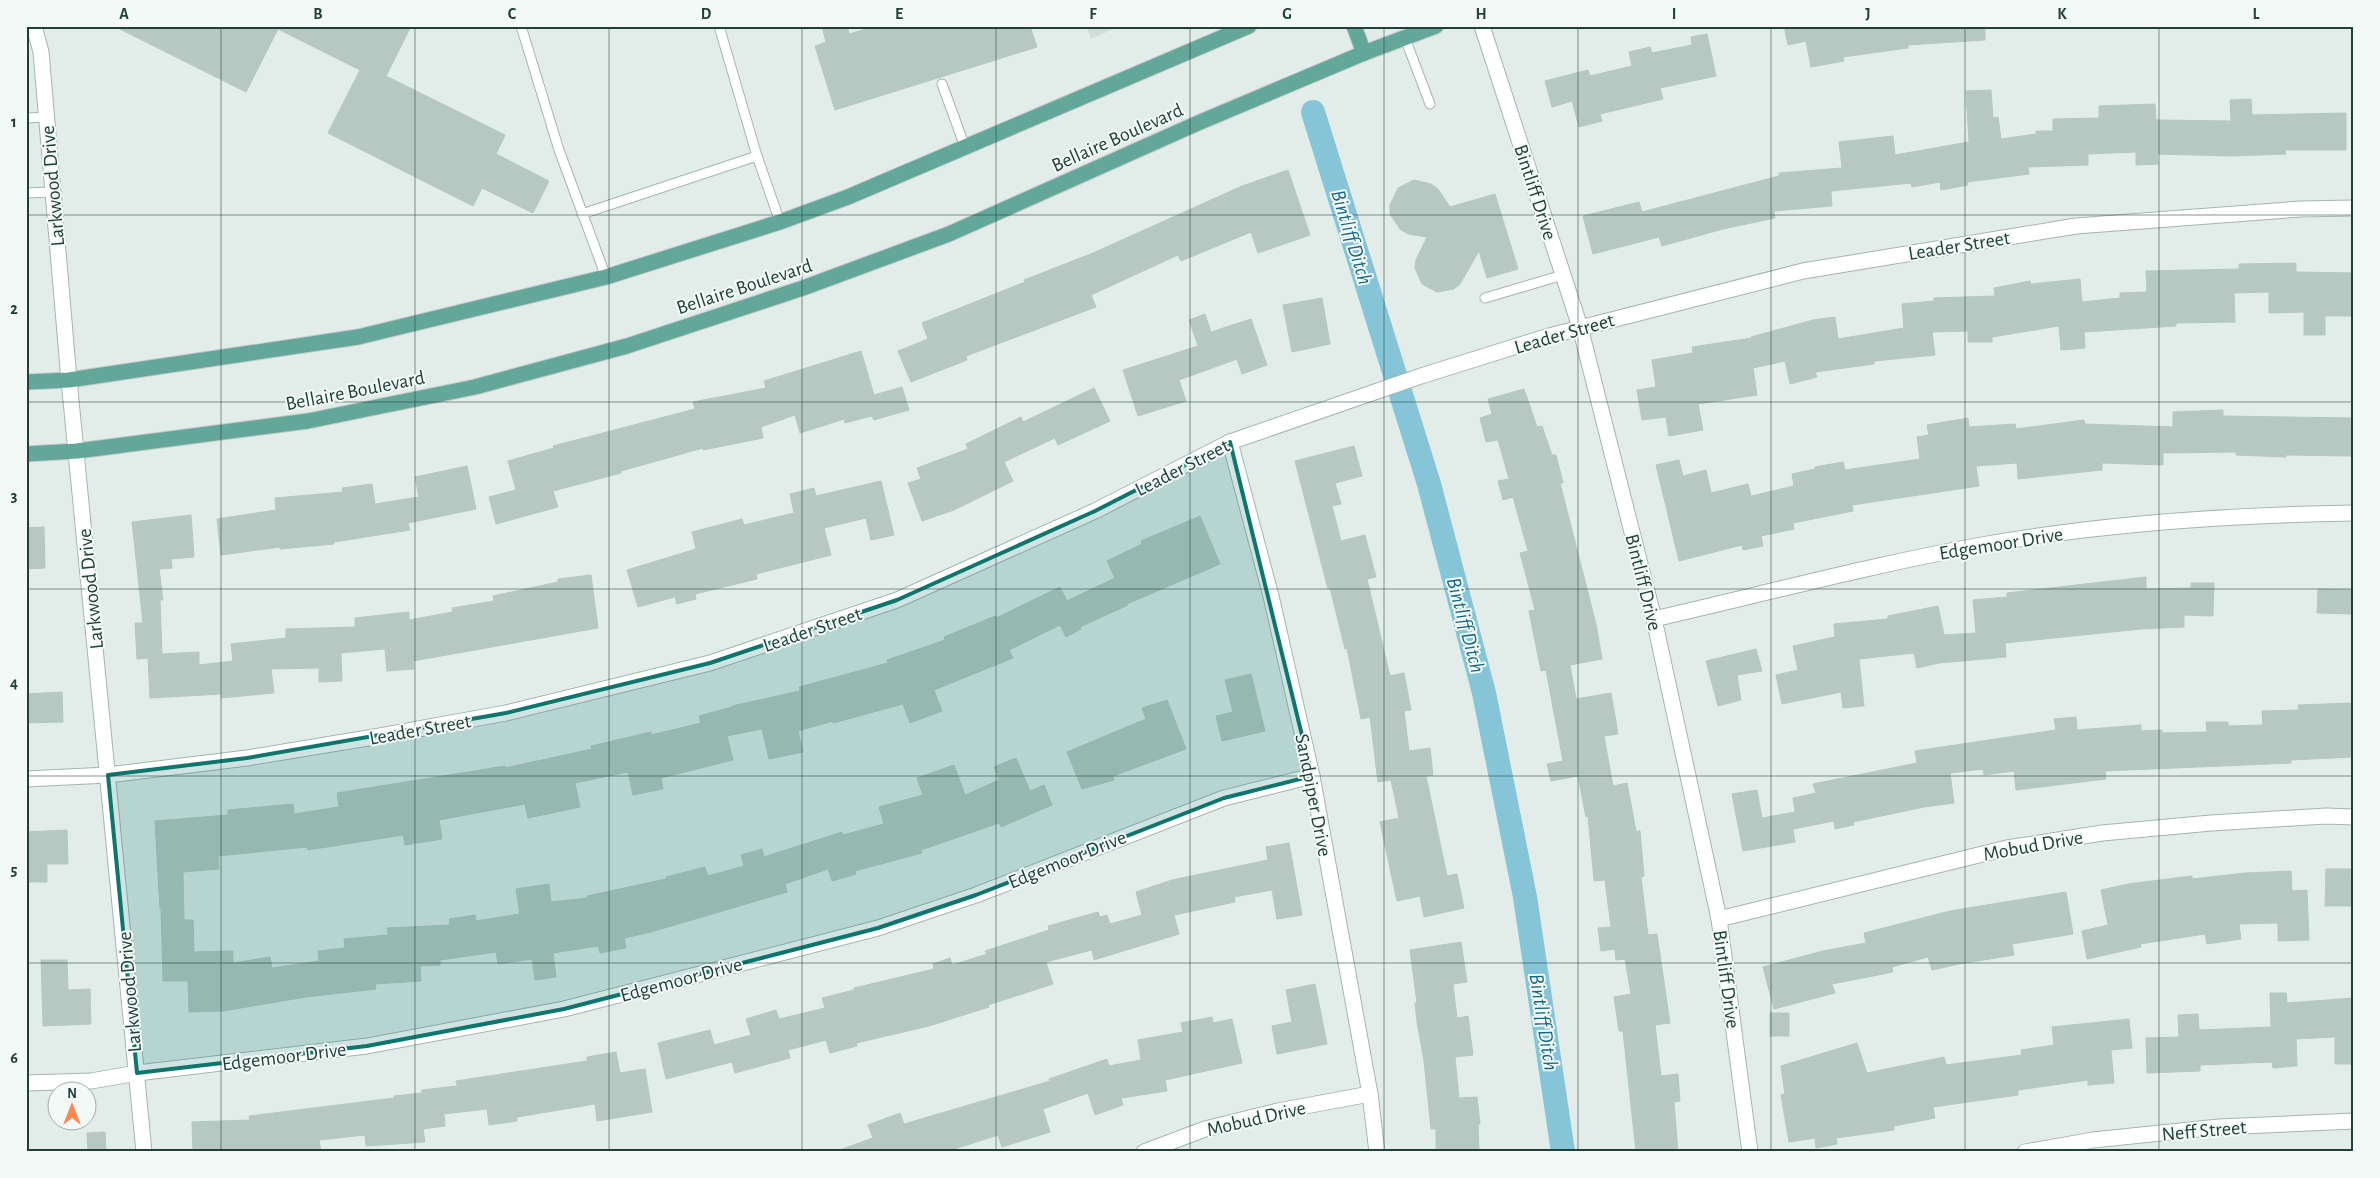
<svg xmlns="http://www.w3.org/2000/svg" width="2380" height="1178" font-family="'Alegreya Sans',sans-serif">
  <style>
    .built { fill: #d0ddd8 }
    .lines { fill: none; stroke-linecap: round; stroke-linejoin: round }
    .canal { stroke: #85c5d7; stroke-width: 24 }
    .building { fill: #b7c8c2; stroke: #b3c8c1 }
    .service-casing { stroke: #a4b6b1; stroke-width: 11 }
    .minor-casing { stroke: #a4b6b1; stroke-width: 17 }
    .tertiary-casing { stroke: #a4b6b1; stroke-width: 17 }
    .primary-casing { stroke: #c1cac8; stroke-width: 17 }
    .service { stroke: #fff; stroke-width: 9 }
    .minor { stroke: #fff; stroke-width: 15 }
    .tertiary { stroke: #fff; stroke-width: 15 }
    .primary { stroke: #62a79a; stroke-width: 15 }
    .marked { fill: #0f766e; fill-opacity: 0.2; stroke: #0f766e; stroke-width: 4; stroke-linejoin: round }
    .grid { fill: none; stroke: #20403a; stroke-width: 1; stroke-opacity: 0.55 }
    .labels { text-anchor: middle; stroke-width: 4; stroke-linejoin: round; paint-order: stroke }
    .street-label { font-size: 20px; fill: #20403a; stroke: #f3f9f7 }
    .water-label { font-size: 21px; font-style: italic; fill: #146882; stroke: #f3f9f7 }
    .neatline { fill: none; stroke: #20403a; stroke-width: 2 }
    .grid-label { font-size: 16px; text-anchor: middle; font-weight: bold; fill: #20403a }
  </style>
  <rect width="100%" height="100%" fill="#e2ede9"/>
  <polygon class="built" points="1087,26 1120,26 1091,39"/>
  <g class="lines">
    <polyline class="canal" points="1313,112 1429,484 1484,693 1525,897 1563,1152"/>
  </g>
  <g class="building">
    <polygon points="114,26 411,26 386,76 505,135 496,154 549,181 533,213 482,188 473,206 328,133 360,70 278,29 246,92"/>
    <polygon points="822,26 847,26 849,34 876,26 1030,26 1037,47 835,110 815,46 826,42"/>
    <polygon points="1784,26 1985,26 1985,40 1908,45 1908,48 1843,57 1844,61 1811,67 1806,41 1788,45"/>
    <polygon points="1707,34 1716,76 1660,88 1663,99 1600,114 1602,121 1579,127 1572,101 1552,107 1545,81 1588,70 1590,76 1632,66 1629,52 1650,47 1652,53 1692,45 1691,37"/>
    <polygon points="1991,90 1993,118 1998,117 2001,139 2036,134 2036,131 2053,131 2053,119 2099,118 2099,106 2155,104 2156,120 2231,121 2230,100 2251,99 2252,115 2346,113 2346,150 2285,150 2286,154 2232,156 2157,154 2158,164 2136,165 2136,152 2088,154 2088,165 2028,167 2029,174 1967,182 1968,185 1941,190 1940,182 1912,187 1911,183 1831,191 1832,206 1774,211 1775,218 1723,229 1662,246 1659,237 1593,254 1583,216 1639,202 1642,212 1779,176 1779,173 1842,168 1839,142 1893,136 1895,155 1969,142 1966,91"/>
    <polygon points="1288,170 1310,235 1258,253 1251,232 1181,261 1178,255 1091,295 1096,307 966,356 967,360 911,382 898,351 928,339 922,323 1025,282 1024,280 1093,253 1242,186"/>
    <polygon points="1414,180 1431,184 1438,189 1450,207 1495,194 1518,269 1487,278 1479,251 1460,284 1454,289 1437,292 1422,284 1415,268 1416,260 1427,237 1408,234 1400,229 1390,214 1390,205 1398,188"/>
    <polygon points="2296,263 2296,272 2354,273 2354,316 2325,316 2325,335 2304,335 2304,312 2269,313 2269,292 2234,293 2235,322 2176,323 2176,326 2084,332 2085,348 2061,350 2059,326 1992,337 1992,342 1968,342 1968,331 1932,332 1935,355 1874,361 1874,364 1815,372 1817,377 1790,384 1785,361 1753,368 1757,395 1698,404 1703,430 1669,436 1666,417 1642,420 1637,390 1656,387 1652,360 1693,353 1692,347 1752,338 1751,337 1813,320 1835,317 1838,339 1904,328 1902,304 1934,301 1934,298 1995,296 1994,288 2030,281 2031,284 2080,279 2082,302 2120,298 2120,293 2147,292 2146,271 2239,269 2239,264"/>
    <polygon points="1322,298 1330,344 1292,352 1283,305"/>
    <polygon points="1205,314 1211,332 1251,319 1267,365 1242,374 1237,359 1179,380 1186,401 1138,416 1123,370 1198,346 1189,320"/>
    <polygon points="861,351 874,395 902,387 909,410 874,420 872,416 845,423 844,419 800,433 795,415 761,427 763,438 703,450 703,448 621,471 621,473 553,491 558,507 496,524 489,497 516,490 508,461 554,448 553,446 695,409 693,402 766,388 764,381"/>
    <polygon points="1094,388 1110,421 1058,445 1055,438 1004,462 1013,481 954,510 922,521 908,483 921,479 917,468 968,449 966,444 1021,417 1023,422"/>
    <polygon points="1524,389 1537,427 1542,426 1552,455 1556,455 1563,483 1560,483 1596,624 1602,659 1570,665 1576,699 1611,693 1618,734 1604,736 1613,786 1627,783 1636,831 1640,831 1644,876 1641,877 1648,935 1657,934 1670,1023 1655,1025 1661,1076 1678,1074 1680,1101 1674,1102 1678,1152 1636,1152 1623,1031 1619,1031 1614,997 1631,994 1625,959 1616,960 1615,949 1601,951 1598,928 1611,927 1605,880 1594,881 1588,816 1586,817 1578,776 1551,781 1547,764 1563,761 1546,670 1541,671 1529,611 1535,610 1520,553 1528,551 1513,497 1503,500 1498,481 1509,479 1498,440 1486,442 1480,418 1492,414 1488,399"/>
    <polygon points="2223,410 2223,416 2352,418 2351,456 2286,455 2286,457 2236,455 2236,452 2163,453 2163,465 2102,463 2102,470 2018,479 2017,463 1976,466 1979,486 1852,505 1853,511 1793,523 1794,529 1761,536 1763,546 1743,550 1742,545 1679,561 1656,465 1679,460 1683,476 1706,470 1711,493 1748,484 1751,496 1794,486 1792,474 1815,469 1815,467 1843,462 1845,470 1920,459 1917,437 1929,435 1927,425 1968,418 1969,427 2015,424 2016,429 2084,420 2085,424 2173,427 2173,412"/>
    <polygon points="1354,446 1362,476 1335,483 1341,504 1332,506 1341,541 1365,535 1376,577 1367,579 1390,676 1404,673 1411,710 1404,711 1409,751 1430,748 1433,775 1426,776 1447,876 1457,874 1464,908 1424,917 1420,896 1397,901 1380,822 1399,818 1391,780 1378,782 1370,717 1361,719 1347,648 1345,649 1330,588 1328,589 1295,461"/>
    <polygon points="467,466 476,509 408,523 410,530 334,542 334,544 280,549 280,547 221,555 217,519 276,510 275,498 343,492 342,488 372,484 375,504 419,497 415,477"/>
    <polygon points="881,481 894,535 871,540 866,518 824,528 831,555 756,574 757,579 695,594 696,599 677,604 675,597 638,607 627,570 696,549 692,532 742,519 744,525 794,513 790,494 814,488 816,496"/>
    <polygon points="191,515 194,557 171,559 172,568 159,569 163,600 160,600 162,654 199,652 199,665 233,661 231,644 286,638 286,629 355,627 355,618 409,612 409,620 453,612 452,608 494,601 493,596 558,582 558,579 591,575 598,628 413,661 414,669 387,671 385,649 341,653 342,681 319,682 319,668 271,669 274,693 221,698 221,694 150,698 148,658 137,659 135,623 143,623 132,522"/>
    <polygon points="1200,516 1220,564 1127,604 1128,605 1080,627 1081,629 1066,637 1060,625 1009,650 1013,658 934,690 942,711 910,723 903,704 833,723 833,721 798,731 803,752 769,759 762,729 727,736 733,760 661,778 663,789 633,795 628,772 575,783 580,807 528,818 525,804 439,820 442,839 405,845 403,835 308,850 307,847 218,856 219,869 183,872 184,920 193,920 194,952 233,951 233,963 270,957 272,968 319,961 318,951 345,948 344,939 388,935 387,928 450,925 449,919 475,915 476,921 520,914 516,889 549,884 551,902 588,898 587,896 666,879 666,877 705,867 708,876 744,866 741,855 762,849 764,857 842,832 843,835 884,824 879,807 923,795 917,778 954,765 965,795 999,780 994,767 1016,758 1030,791 1044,785 1052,805 1001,827 999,823 921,850 922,853 855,871 856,874 832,881 828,869 785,884 787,892 651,932 624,938 626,948 600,953 598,946 553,953 556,977 535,980 532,959 498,964 496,952 440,960 440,965 420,966 421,981 375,984 376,989 306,997 223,1011 189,1012 188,981 163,981 161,909 160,909 155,821 228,815 228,810 293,804 294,814 339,807 337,793 505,766 505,768 592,749 591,746 651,732 651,735 701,723 699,716 732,707 732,706 800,691 799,687 888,663 887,660 945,640 944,637 995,616 996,618 1060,587 1067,601 1115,578 1107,561 1142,544 1141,541"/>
    <polygon points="44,527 45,568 26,569 26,528"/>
    <polygon points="2146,577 2146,589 2191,588 2191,583 2214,583 2213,616 2184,615 2184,627 2141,629 2005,643 2006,657 1939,663 1917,668 1914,653 1859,659 1864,706 1843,708 1841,692 1782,704 1776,675 1798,670 1793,646 1835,637 1834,624 1888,619 1888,616 1938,606 1944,635 1976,633 1973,600 2007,597 2007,593"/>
    <polygon points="2318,589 2354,590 2354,614 2317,613"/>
    <polygon points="1756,649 1762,671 1737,675 1741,700 1718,706 1706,661"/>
    <polygon points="1251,674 1265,731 1222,741 1216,716 1233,712 1225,680"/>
    <polygon points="62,692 63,722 26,723 26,694"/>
    <polygon points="1167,700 1186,749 1113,776 1114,780 1082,789 1067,752 1146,719 1142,708"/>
    <polygon points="2352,703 2353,757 2291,760 2291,763 2105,771 2106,779 2016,790 2014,771 1984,775 1983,769 1950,773 1954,803 1924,807 1853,822 1854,825 1835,829 1834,821 1793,829 1795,842 1743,851 1732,794 1757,790 1762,818 1795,812 1793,798 1816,793 1813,784 1917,763 1915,751 2056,730 2054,719 2076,717 2077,730 2141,725 2141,731 2162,730 2162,733 2207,732 2206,722 2228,722 2228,726 2263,725 2262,711 2299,710 2298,705"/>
    <polygon points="67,830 68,864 47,864 47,882 26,882 26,832"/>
    <polygon points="1289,843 1302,915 1277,919 1272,890 1234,897 1235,902 1174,915 1179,934 1094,960 1092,950 1046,962 1053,984 988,1005 989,1007 929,1026 856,1043 857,1046 830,1053 826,1040 788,1050 790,1058 735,1073 732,1062 666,1079 658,1043 710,1030 714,1045 751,1035 746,1019 776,1010 779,1019 825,1008 822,998 854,990 854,988 934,969 933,964 950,958 952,965 987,954 985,951 1049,930 1048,926 1098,912 1100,917 1107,915 1110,924 1142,915 1136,892 1172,880 1268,860 1266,847"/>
    <polygon points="2326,869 2351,869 2350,880 2354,880 2354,906 2325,906"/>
    <polygon points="2291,871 2292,891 2307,890 2309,940 2278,941 2278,923 2239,924 2241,939 2207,944 2205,934 2140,944 2141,947 2087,959 2082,931 2108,925 2101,890 2128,884 2192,876 2192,879 2245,873"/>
    <polygon points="2066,892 2073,934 2012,944 2014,955 1959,964 1932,970 1928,957 1892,967 1893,972 1832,984 1835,993 1774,1009 1763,967 1823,951 1866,943 1864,933 1950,911"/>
    <polygon points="1461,942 1467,982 1453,984 1457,1018 1468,1016 1473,1055 1455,1057 1459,1098 1477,1097 1480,1124 1478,1124 1479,1152 1436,1152 1436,1129 1431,1129 1424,1061 1417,1022 1415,1003 1417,1003 1410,950"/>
    <polygon points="41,960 67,960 68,990 90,989 91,1024 43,1026"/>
    <polygon points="1315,984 1327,1044 1277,1054 1272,1026 1292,1022 1286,990"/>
    <polygon points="2270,993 2286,993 2287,1003 2354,998 2354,1064 2335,1064 2335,1037 2296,1039 2297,1066 2273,1068 2272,1062 2200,1065 2200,1071 2147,1073 2146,1038 2179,1037 2178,1015 2198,1014 2199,1030 2271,1027"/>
    <rect x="1770" y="1013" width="19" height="23"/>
    <polygon points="1212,1017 1213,1023 1232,1019 1242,1063 1165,1080 1167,1091 1121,1098 1123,1105 1095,1115 1088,1093 1043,1109 1050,1132 1002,1147 998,1135 945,1152 842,1152 842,1149 873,1138 868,1125 900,1113 904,1124 1050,1081 1049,1079 1107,1059 1109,1066 1141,1060 1138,1040 1183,1032 1181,1023"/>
    <polygon points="2129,1019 2132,1048 2111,1050 2114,1083 2088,1085 2088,1080 2018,1090 2018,1095 1933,1107 1935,1118 1894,1126 1894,1130 1836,1138 1837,1144 1816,1148 1815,1138 1789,1142 1781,1095 1785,1094 1781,1066 1857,1043 1867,1073 1944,1057 1946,1065 2022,1055 2021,1050 2054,1045 2052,1027"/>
    <polygon points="616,1052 620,1073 645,1069 652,1112 597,1121 595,1104 517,1117 517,1121 489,1125 487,1109 444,1114 445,1126 423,1129 425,1142 366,1146 365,1135 319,1140 321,1152 193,1152 192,1122 250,1120 249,1116 394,1098 394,1096 422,1093 422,1090 457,1086 456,1081 587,1061 587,1057"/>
    <polygon points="105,1132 106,1152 88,1152 87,1133"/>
  </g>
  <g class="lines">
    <g class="service-casing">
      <g id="service">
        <polyline points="521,26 559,150 606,277"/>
        <polyline points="719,26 757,156 780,222"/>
        <polyline points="1405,38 1430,104"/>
        <polyline points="942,84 965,147"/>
        <polyline points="26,118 46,117"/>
        <polyline points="26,193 53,192"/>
        <polyline points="582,214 757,156"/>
        <polyline points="1485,298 1563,275"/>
      </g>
    </g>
    <g class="minor-casing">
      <g id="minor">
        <polyline points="1230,442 1271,596 1312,776 1370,1094 1377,1152"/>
        <path d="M1654,619C1763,594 1871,565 1982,545C2105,523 2229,515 2354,513"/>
        <polyline points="26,779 108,775 247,758 380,736 506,713 710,663 897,600 1095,511 1230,442 1421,376 1549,336 1803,271 2076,226 2300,209 2354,208"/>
        <polyline points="1719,919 2007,848 2102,833 2211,823 2326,816 2354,817"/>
        <polyline points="26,1083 91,1081 137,1073 367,1046 564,1009 878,928 976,895 1224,798 1312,776"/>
        <polyline points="1144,1152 1205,1129 1278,1111 1370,1094"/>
        <polyline points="2025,1152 2093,1140 2219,1127 2354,1121"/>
      </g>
    </g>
    <g class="tertiary-casing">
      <g id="tertiary">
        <polyline points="34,26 41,52 69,380 144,1152"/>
        <polyline points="1482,26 1580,327 1654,619 1719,919 1750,1152"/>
      </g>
    </g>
    <g class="primary-casing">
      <g id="primary">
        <polyline points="1354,26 1364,53"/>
        <polyline points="26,382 69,380 358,337 606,277 780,222 848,197 1249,26"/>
        <polyline points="26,454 77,451 308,421 475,387 627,346 803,288 949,234 1198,123 1364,53 1436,26"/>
      </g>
    </g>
    <use href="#service" class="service"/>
    <use href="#minor" class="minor"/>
    <use href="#tertiary" class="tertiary"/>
    <use href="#primary" class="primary"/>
  </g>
  <path class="marked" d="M1230,442L1312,776L1224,798L976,895L878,928L564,1009L367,1046L137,1073L108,775L247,758L506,713L710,663L897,600L1095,511Z"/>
  <path class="grid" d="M221,26V1152M415,26V1152M609,26V1152M802,26V1152M996,26V1152M1190,26V1152M1384,26V1152M1578,26V1152M1771,26V1152M1965,26V1152M2159,26V1152M26,215H2354M26,402H2354M26,589H2354M26,776H2354M26,963H2354"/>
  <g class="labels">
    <g class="street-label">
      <text transform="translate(1117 137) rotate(-24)" y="7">Bellaire Boulevard</text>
      <text transform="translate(52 186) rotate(-95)" y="7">Larkwood Drive</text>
      <text transform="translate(1536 192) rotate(72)" y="7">Bintliff Drive</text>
      <text transform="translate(1959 245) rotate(-9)" y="7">Leader Street</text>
      <text transform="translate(744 286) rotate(-18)" y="7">Bellaire Boulevard</text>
      <text transform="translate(1564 333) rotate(-16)" y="7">Leader Street</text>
      <text transform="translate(355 390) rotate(-11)" y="7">Bellaire Boulevard</text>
      <text transform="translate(1182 467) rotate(-27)" y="7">Leader Street</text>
      <text transform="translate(2001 543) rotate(-9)" y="7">Edgemoor Drive</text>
      <text transform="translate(1644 582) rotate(76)" y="7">Bintliff Drive</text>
      <text transform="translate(90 589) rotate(-96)" y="7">Larkwood Drive</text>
      <text transform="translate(812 629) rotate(-19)" y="7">Leader Street</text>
      <text transform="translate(420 729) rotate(-10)" y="7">Leader Street</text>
      <text transform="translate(1314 795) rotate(79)" y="7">Sandpiper Drive</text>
      <text transform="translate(2033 845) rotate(-10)" y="7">Mobud Drive</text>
      <text transform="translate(1067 859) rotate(-22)" y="7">Edgemoor Drive</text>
      <text transform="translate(681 979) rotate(-15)" y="7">Edgemoor Drive</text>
      <text transform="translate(1727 979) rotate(82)" y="7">Bintliff Drive</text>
      <text transform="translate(129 992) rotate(-95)" y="7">Larkwood Drive</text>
      <text transform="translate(284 1056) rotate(-7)" y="7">Edgemoor Drive</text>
      <text transform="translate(1256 1118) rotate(-13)" y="7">Mobud Drive</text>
      <text transform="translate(2204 1130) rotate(-5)" y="7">Neff Street</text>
    </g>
    <g class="water-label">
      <text transform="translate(1352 237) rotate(73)" y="7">Bintliff Ditch</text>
      <text transform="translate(1466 625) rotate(75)" y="7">Bintliff Ditch</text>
      <text transform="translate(1544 1022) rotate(81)" y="7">Bintliff Ditch</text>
    </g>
  </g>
  <rect width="2380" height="1178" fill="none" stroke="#f3f9f7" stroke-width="55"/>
  <g transform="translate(72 1106)"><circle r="24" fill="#f3f9f7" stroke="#9fafab"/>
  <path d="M0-4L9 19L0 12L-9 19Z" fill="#fe864f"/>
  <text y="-8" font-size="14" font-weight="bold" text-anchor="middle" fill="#20403a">N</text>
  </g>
  <rect x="28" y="28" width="2324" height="1122" class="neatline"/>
  <g class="grid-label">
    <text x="124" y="19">A</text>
    <text x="318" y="19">B</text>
    <text x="512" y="19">C</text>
    <text x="706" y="19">D</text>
    <text x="899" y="19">E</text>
    <text x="1093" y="19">F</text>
    <text x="1287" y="19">G</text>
    <text x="1481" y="19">H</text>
    <text x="1674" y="19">I</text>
    <text x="1868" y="19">J</text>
    <text x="2062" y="19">K</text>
    <text x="2256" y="19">L</text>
    <text x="14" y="127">1</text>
    <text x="14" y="314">2</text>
    <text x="14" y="501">3</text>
    <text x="14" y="688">4</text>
    <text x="14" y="875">5</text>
    <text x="14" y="1063">6</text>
  </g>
</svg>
